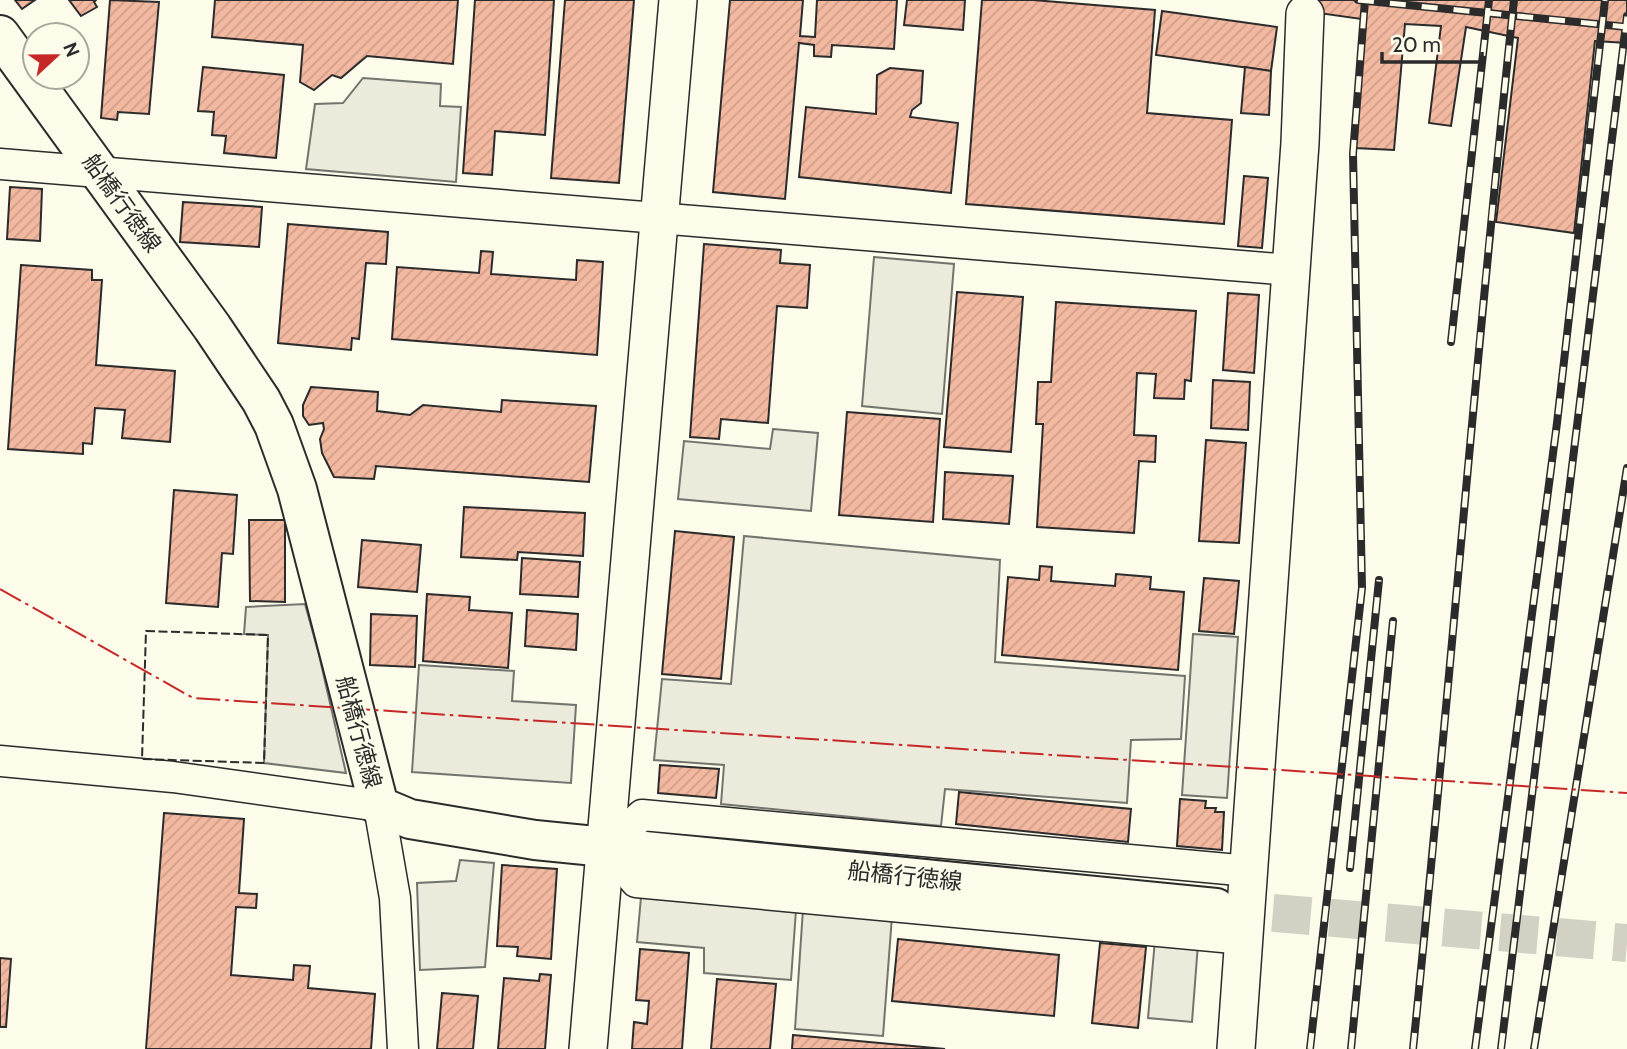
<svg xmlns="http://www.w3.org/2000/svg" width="1627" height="1049" font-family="Cabin,'Noto Sans JP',sans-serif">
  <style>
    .parking { fill: #eceadb; stroke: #74746e; stroke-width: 2 }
    .building { fill: url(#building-hatch); stroke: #2b2b2b; stroke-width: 2 }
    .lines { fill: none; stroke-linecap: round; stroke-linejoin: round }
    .secondary-tunnel { stroke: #d3d1c4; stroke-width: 38; stroke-dasharray: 38 19; stroke-linecap: butt }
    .minor-casing { stroke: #2b2b2b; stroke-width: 33 }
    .tertiary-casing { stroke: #2b2b2b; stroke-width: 40 }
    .secondary-casing { stroke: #2b2b2b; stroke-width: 42 }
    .minor { stroke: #fdfbea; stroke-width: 30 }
    .tertiary { stroke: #fdfbea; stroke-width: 37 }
    .secondary { stroke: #fdfbea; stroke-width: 38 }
    .rail-casing { stroke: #2b2b2b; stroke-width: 8 }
    .rail { stroke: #fdfbea; stroke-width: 5; stroke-dasharray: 16; stroke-linecap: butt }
    .fence { stroke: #2b2b2b; stroke-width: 2; stroke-dasharray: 9 3.5; stroke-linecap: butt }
    .power { stroke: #c62828; stroke-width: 2; stroke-dasharray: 24 5 3.5 5; stroke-linecap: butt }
    .labels { text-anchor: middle; stroke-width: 5; stroke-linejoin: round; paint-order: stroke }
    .street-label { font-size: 23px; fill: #2b2b2b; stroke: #fdfbea }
  </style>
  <defs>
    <pattern id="building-hatch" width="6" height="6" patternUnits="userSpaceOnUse" patternTransform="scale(1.75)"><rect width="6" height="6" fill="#f2b8a0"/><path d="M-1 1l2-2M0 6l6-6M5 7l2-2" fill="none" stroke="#d09e8a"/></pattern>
  </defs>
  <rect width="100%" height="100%" fill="#fdfbea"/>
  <g class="parking">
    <polygon points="363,78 441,84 440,106 461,107 456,182 306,169 315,104 343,103"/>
    <polygon points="874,257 954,264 942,414 862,406"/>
    <polygon points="773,429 818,433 811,511 678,499 684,441 770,449"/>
    <polygon points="744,536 1000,560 995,662 1185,676 1181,739 1131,740 1127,803 945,789 941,826 721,804 724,765 654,760 662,679 731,684"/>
    <polygon points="305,604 319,655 346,773 264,763 268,635 244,634 246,607"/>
    <polygon points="1193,634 1238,637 1227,798 1182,795"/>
    <polygon points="419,665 514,671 512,701 576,705 571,783 412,772"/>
    <polygon points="460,860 494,863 485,967 420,970 417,883 456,881"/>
    <polygon points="641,897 796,910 791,980 704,973 704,948 637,942"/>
    <polygon points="803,909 892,916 883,1036 795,1029"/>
    <polygon points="1155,940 1198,944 1192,1022 1148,1018"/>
  </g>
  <g class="building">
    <polygon points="15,0 35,0 22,9"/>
    <polygon points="69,0 96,0 94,2 97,7 81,16"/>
    <polygon points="110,0 159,2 149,114 118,112 117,120 101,118"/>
    <polygon points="215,0 458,0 453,64 367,56 341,78 332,75 314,90 300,82 303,45 212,37"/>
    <polygon points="475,0 554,0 545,135 495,131 492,175 463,173"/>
    <polygon points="565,0 634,0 619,183 551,178"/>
    <polygon points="730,0 803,0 800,36 815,37 817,0 897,0 894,49 832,45 831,57 814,56 814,45 799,43 785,199 713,192"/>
    <polygon points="907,0 965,0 963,30 904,25"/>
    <polygon points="982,0 1033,0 1155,10 1147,113 1232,120 1224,224 966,204"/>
    <polygon points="1298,0 1627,0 1627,43 1595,41 1574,233 1496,222 1518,38 1466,27 1451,126 1429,123 1441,26 1405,24 1394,150 1355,148 1362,19 1297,10"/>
    <polygon points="1162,11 1277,27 1271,71 1156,55"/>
    <polygon points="203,67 284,75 276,158 224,153 226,136 212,135 214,112 198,111"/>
    <polygon points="1245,67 1271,71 1269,115 1241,113"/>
    <polygon points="890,68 923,71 921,103 912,110 910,117 958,123 951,193 799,177 806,107 876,114 877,75"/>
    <polygon points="1244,176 1268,178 1262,248 1238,246"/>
    <polygon points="10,187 42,189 40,241 7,239"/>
    <polygon points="183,202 262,207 259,247 180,242"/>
    <polygon points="288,224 388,232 386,264 366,263 359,339 352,338 351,350 278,343"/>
    <polygon points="704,244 781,250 780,263 810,265 807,308 777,306 768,423 721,419 719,439 690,437"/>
    <polygon points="481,251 493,252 491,274 576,280 577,260 603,262 597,355 392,339 397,267 479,273"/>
    <polygon points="21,265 92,270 92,280 102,280 96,365 175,371 170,442 122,438 125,410 95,408 92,444 83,443 83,454 8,449"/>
    <polygon points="957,292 1023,297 1011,452 944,447"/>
    <polygon points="1228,293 1259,295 1254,373 1223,370"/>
    <polygon points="1056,302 1196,311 1191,381 1185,380 1184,399 1154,398 1156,374 1137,373 1134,435 1156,436 1155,462 1139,461 1134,533 1037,527 1043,424 1036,424 1038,382 1051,382"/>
    <polygon points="1213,380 1250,382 1248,430 1211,428"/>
    <polygon points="311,387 378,392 377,411 410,415 423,405 501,412 502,400 596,406 589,482 376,466 374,479 334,477 322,453 320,439 324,429 323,423 309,425 303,416 303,405"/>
    <polygon points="847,412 940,419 933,522 839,515"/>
    <polygon points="1206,440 1246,443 1239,543 1199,541"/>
    <polygon points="945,472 1013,476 1009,524 943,519"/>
    <polygon points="174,490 237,495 233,554 222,553 218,607 166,603"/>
    <polygon points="464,507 585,513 583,556 518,552 517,560 461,557"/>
    <polygon points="249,520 285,520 285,602 250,601"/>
    <polygon points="675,531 734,537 721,679 662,674"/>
    <polygon points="362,540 421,545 417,592 358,587"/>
    <polygon points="522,558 580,562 578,597 520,594"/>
    <polygon points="1040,566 1052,567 1051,581 1115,586 1116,574 1151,577 1150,589 1184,592 1178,670 1002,655 1008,577 1039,580"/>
    <polygon points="1204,578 1239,581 1234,634 1199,631"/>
    <polygon points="427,594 470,597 469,610 512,613 508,668 423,661"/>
    <polygon points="527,610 578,614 576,650 525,646"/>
    <polygon points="371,614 417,616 415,667 370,665"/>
    <polygon points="660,765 719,769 716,798 658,793"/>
    <polygon points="959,792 1131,809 1128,842 956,824"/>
    <polygon points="1180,799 1206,801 1205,808 1216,808 1215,812 1224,812 1222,850 1177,846"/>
    <polygon points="164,813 244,819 239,893 257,894 256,908 236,907 231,975 293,980 294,965 310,966 308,988 375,994 371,1049 146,1049"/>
    <polygon points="502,865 557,869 551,959 517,956 518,947 497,946"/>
    <polygon points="898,939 1059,955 1054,1016 892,1001"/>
    <polygon points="1100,943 1146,947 1138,1028 1092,1023"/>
    <polygon points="640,949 689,953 682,1049 632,1049 634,1022 647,1024 649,1001 636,1000"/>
    <polygon points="0,958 11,959 6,1027 0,1027"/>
    <polygon points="540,974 551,975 545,1049 498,1049 504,978 539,981"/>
    <polygon points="717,979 776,984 770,1049 711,1049"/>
    <polygon points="442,993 478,996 473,1049 437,1049"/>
    <polygon points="793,1035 945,1049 792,1049"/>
  </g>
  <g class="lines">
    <polyline class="secondary-tunnel" points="1216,908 1627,943"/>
    <g class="minor-casing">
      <g id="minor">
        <polyline points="0,164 1291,270"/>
        <polyline points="0,761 173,777 379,806 395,898 403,1049"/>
        <polyline points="1244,939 636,882 607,847 642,815 1249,871"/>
      </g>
    </g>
    <g class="tertiary-casing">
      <g id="tertiary">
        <polyline points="588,1049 678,0"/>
        <polyline points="1236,1049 1300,143 1305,14"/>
      </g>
    </g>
    <g class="secondary-casing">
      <polyline id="secondary" points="0,35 212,327 261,400 274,425 297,489 379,806 410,819 535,840 1216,908"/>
    </g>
    <use href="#minor" class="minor"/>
    <use href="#tertiary" class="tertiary"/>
    <use href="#secondary" class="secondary"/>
    <g class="rail-casing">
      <g id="rail">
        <polyline points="1358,0 1627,27"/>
        <polyline points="1451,342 1489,0"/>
        <polyline points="1350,868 1379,580"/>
        <polyline points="1310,1049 1362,588 1353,154 1365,0"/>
        <polyline points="1351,1049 1393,621"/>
        <path d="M1413,1049C1449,700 1476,349 1514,0"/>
        <polyline points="1475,1049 1557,423 1605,0"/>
        <polyline points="1501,1049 1627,16"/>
        <polyline points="1534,1049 1627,468"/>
      </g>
    </g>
    <use href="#rail" class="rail"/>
    <polygon class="fence" points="146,631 268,635 264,763 142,759"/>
    <polyline class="power" points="0,589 193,698 1627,793"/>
  </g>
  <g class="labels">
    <g class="street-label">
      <text transform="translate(122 203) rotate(54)" y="8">船橋行徳線</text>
      <text transform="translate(359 732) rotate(75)" y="8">船橋行徳線</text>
      <text transform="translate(905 876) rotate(6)" y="8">船橋行徳線</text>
    </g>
  </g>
  <g transform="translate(56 56) rotate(68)"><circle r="33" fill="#fdfbea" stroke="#a9a89e" stroke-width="2"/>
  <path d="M0-5L12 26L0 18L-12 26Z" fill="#c62828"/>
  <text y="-10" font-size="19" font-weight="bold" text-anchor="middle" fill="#2b2b2b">N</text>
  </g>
  <path d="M1382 52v10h100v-10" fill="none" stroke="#2b2b2b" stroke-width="3.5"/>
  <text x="1392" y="52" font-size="21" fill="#2b2b2b" stroke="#fdfbea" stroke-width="5" paint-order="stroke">20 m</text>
</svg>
